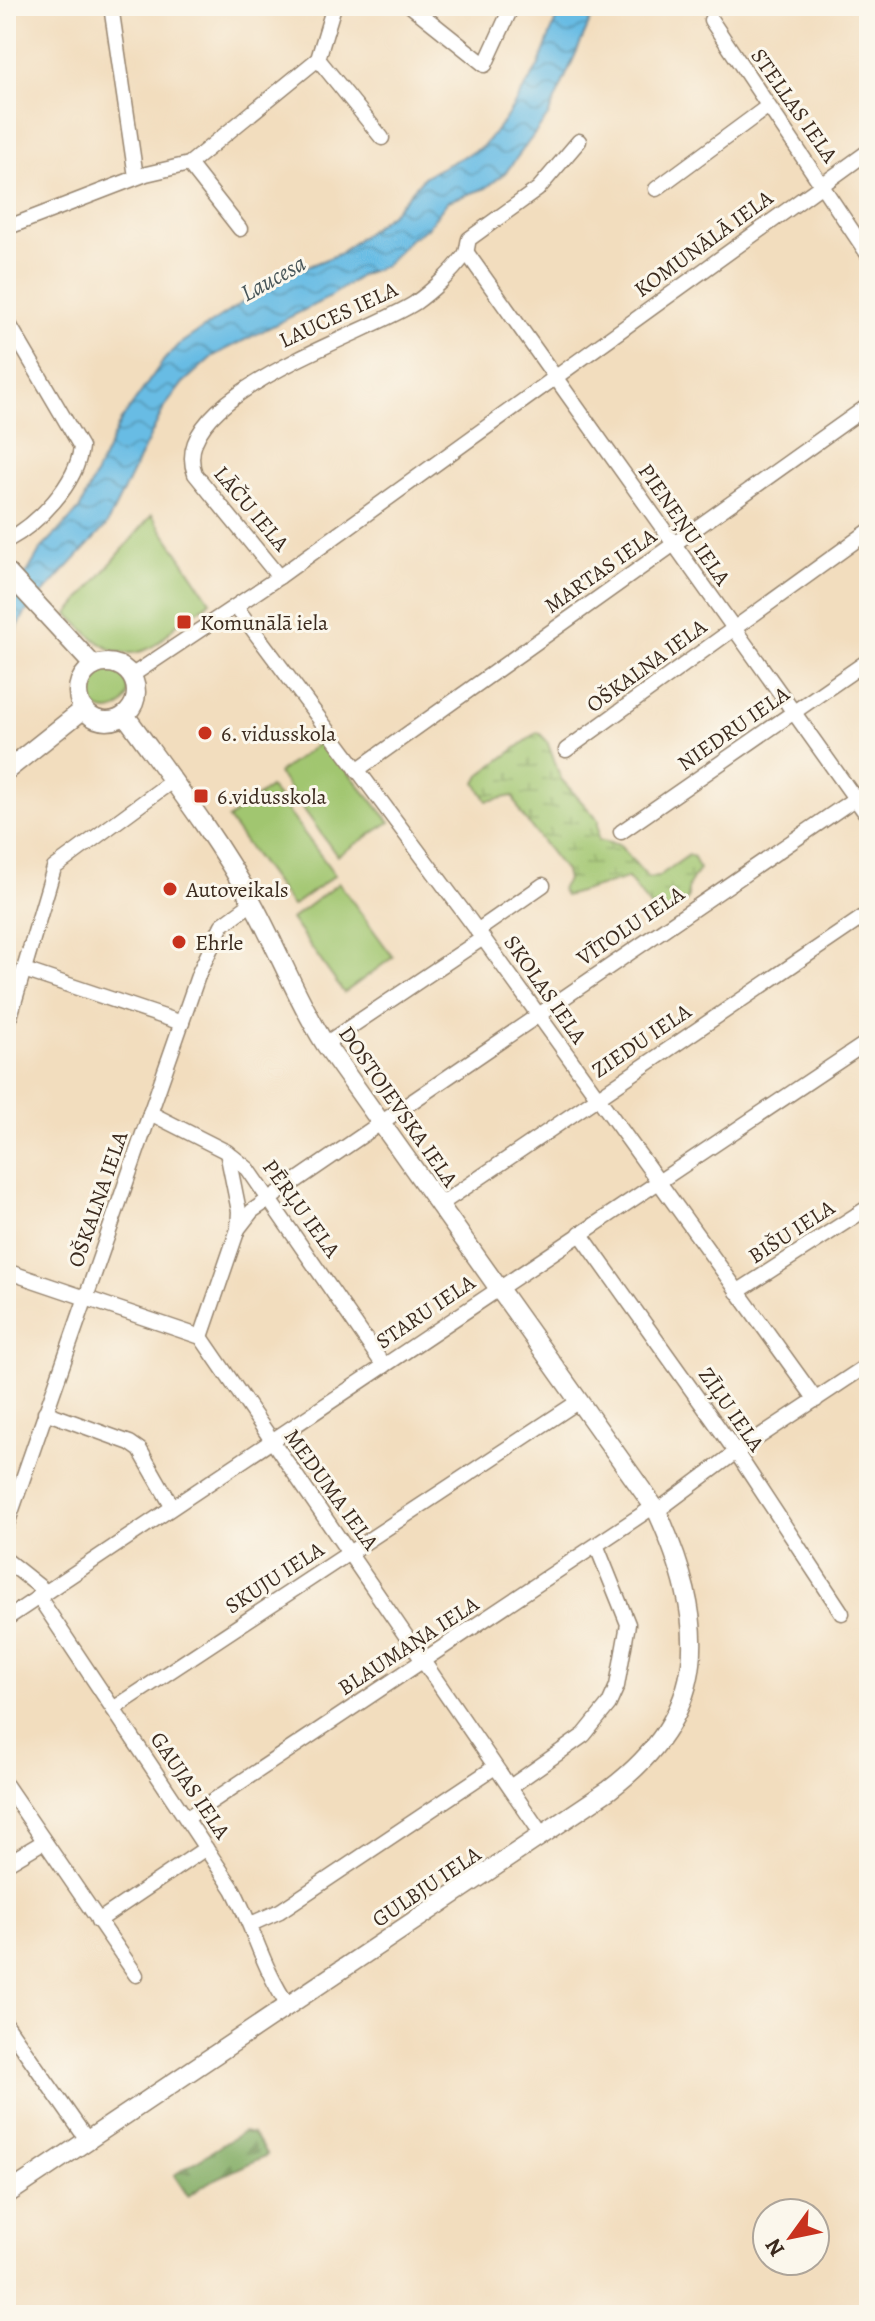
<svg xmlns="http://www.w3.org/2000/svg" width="875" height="2321" font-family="Alegreya,serif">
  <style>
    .green { fill: #a1c670; stroke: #6e7847; stroke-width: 2 }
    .forest { fill: url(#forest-firs); stroke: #5e6a40; stroke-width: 2 }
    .wetland { fill: url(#wetland-marsh); stroke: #6e7847; stroke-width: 2 }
    .water { fill: url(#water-waves); stroke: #527381; stroke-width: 2 }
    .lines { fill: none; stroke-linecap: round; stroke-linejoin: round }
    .minor-casing { stroke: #96846e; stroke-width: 17 }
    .major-casing { stroke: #96846e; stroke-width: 21 }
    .minor { stroke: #fff; stroke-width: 14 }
    .major { stroke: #fff; stroke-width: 18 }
    .poi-dot { fill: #c8321e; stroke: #fbf7ec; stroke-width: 3 }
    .labels { text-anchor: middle; stroke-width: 6; stroke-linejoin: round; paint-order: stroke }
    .street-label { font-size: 22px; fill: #3b2a1e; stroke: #fbf7ec }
    .poi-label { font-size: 22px; fill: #3b2a1e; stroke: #fbf7ec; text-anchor: start }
    .water-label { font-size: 24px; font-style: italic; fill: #485659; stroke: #fbf7ec }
  </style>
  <defs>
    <pattern id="forest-firs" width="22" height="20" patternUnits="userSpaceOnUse" patternTransform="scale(2)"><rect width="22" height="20" fill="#80ab62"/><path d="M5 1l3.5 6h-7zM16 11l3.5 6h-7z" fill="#6a8b50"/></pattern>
    <pattern id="wetland-marsh" width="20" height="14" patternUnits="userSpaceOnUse" patternTransform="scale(2)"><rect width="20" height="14" fill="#a1c670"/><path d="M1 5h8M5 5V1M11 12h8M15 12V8" fill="none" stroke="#84a15b"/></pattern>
    <pattern id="water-waves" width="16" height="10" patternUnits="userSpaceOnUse" patternTransform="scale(2)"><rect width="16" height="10" fill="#68bce4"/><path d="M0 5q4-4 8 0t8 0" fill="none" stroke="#5799b8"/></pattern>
  </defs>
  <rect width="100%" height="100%" fill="#fbf7ec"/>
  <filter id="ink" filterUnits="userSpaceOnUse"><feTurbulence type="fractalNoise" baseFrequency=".0125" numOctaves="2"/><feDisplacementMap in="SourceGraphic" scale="16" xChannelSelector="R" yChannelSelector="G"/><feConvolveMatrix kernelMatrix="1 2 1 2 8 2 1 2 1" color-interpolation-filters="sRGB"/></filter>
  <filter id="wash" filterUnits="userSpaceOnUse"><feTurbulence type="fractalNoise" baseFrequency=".006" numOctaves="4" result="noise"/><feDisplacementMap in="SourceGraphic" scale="32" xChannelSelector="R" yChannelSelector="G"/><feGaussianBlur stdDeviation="1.8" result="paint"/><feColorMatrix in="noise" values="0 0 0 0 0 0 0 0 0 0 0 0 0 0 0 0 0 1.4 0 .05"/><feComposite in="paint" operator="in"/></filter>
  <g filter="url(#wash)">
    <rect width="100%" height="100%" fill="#f2ddbe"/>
    <g class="green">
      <path d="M152,515L210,601C200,611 191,615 180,622C172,627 166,637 158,643C120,669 95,641 68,614Z"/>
      <circle cx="108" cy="691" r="20"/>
      <polygon points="322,741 390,822 337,856 278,773"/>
      <polygon points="270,787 335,875 292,906 228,819"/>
      <polygon points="339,883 393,957 344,993 291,919"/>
    </g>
    <polygon class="forest" points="243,2132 253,2134 267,2155 209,2182 188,2196 174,2175"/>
    <path class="wetland" d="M538,732L547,741L561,779L598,820V840L619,845L648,878L659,876L689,855L694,857L699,869L688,887V899C679,908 667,914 655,913L628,878L565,896L561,889L567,880L565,871L521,814L513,796L487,801L476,783L481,774Z"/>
    <polygon class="water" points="561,6 597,6 548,116 506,172 486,188 448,201 427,228 410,239 385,266 363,274 328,298 213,356 183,383 164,408 106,526 25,613 6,649 6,592 27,573 41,549 79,510 120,422 164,360 178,345 240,304 294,272 339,254 392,213 425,176 482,147 504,121 538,67"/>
  </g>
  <g filter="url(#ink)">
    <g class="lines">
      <g class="minor-casing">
        <g id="minor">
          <polyline points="111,6 136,177"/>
          <polyline points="411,6 485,65 512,6"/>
          <polyline points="711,20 869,256"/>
          <polyline points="318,59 382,138"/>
          <polyline points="189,164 240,229"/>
          <polyline points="656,189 767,107"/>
          <polyline points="6,228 146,174 189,164 318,59 334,6"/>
          <polyline points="467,253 869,818"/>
          <path d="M6,319L81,447C77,484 38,524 6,541"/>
          <path d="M279,577L195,474C165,396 368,334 415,303C432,291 452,272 464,256C468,251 467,245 469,239L538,189L579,141"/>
          <polyline points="236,607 483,938 816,1400"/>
          <polyline points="131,676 279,577 869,151"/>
          <polyline points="566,750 869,531"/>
          <polyline points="357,770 869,405"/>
          <polyline points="621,832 869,660"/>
          <polyline points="477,931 543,885"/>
          <polyline points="24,970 182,1023"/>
          <polyline points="6,1030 54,868 172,781"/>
          <polyline points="325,1044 483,938"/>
          <polyline points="150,1113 227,1152 248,1169 384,1366"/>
          <polyline points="227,1152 239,1211 238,1229"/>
          <polyline points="438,1206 869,913"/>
          <polyline points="580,1233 736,1452 842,1613"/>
          <polyline points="6,1271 201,1337 543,1836"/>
          <polyline points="737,1292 869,1207"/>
          <polyline points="201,1337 238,1229 252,1211 869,789"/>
          <polyline points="45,1412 130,1443 140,1450 172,1506"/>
          <polyline points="657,1511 736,1452 869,1364"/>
          <polyline points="6,1527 199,973 222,925 252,903"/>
          <polyline points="6,1560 45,1591"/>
          <path d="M38,1596L233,1889C255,1931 262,1967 289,2007"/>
          <polyline points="6,1619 869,1041"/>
          <polyline points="113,1709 579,1401"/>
          <polyline points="6,1785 136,1975"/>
          <polyline points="510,1787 584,1735 609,1704 617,1686 628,1624 597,1547"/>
          <polyline points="187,1818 653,1507"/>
          <polyline points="6,1864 43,1842"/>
          <polyline points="98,1921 206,1848"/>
          <polyline points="251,1924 280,1911 495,1767"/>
          <polyline points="6,2024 88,2141"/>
        </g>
      </g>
      <g class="major-casing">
        <g id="major">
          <polyline points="6,571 94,666"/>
          <circle cx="107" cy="692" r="29"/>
          <polyline points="6,771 84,709"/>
          <path d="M6,2195L609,1790C714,1711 707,1622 657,1511L325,1044C296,998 278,949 252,902C216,836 169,776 125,715"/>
        </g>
      </g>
      <use href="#minor" class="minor"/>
      <use href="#major" class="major"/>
    </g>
  </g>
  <g class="poi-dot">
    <rect x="176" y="614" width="16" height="16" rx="4"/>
    <circle cx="205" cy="733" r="8"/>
    <rect x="193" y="788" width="16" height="16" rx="4"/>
    <circle cx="170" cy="889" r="8"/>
    <circle cx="179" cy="942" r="8"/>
  </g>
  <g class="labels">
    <g class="street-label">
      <text transform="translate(795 105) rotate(55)" y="8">STELLAS IELA</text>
      <text transform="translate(703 243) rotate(-36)" y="8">KOMUNĀLĀ IELA</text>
      <text transform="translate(338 314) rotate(-25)" y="8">LAUCES IELA</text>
      <text transform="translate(252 508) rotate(50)" y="8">LĀČU IELA</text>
      <text transform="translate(685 524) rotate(55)" y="8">PIENEŅU IELA</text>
      <text transform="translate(600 570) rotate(-35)" y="8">MARTAS IELA</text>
      <text transform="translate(646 665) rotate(-36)" y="8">OŠKALNA IELA</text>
      <text transform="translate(733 728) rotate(-35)" y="8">NIEDRU IELA</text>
      <text transform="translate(630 925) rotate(-34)" y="8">VĪTOLU IELA</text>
      <text transform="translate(546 989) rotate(55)" y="8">SKOLAS IELA</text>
      <text transform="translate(641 1040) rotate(-34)" y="8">ZIEDU IELA</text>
      <text transform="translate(399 1106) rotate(55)" y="8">DOSTOJEVSKA IELA</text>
      <text transform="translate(97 1199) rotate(-71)" y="8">OŠKALNA IELA</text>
      <text transform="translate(302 1208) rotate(54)" y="8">PĒRĻU IELA</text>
      <text transform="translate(791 1231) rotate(-33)" y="8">BIŠU IELA</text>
      <text transform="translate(425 1311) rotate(-34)" y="8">STARU IELA</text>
      <text transform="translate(732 1409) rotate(55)" y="8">ZĪĻU IELA</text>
      <text transform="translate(332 1489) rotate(54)" y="8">MEDUMA IELA</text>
      <text transform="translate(274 1577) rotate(-33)" y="8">SKUJU IELA</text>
      <text transform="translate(408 1645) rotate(-33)" y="8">BLAUMAŅA IELA</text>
      <text transform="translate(191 1785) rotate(56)" y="8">GAUJAS IELA</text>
      <text transform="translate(426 1886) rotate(-34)" y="8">GULBJU IELA</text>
    </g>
    <g class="poi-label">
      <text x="200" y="630">Komunālā iela</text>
      <text x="221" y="741">6. vidusskola</text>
      <text x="217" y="804">6.vidusskola</text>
      <text x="186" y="897">Autoveikals</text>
      <text x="195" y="950">Ehrle</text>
    </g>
    <g class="water-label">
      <text transform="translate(273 278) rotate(-29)" y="8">Laucesa</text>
    </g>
  </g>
  <rect width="875" height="2321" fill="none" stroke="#fbf7ec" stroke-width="32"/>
  <g transform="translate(791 2237) rotate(237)"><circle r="38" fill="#fbf7ec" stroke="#aea59a" stroke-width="2"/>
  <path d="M0-6L14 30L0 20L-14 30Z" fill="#c8321e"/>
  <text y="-12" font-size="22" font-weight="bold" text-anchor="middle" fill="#3b2a1e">N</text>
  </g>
</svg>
